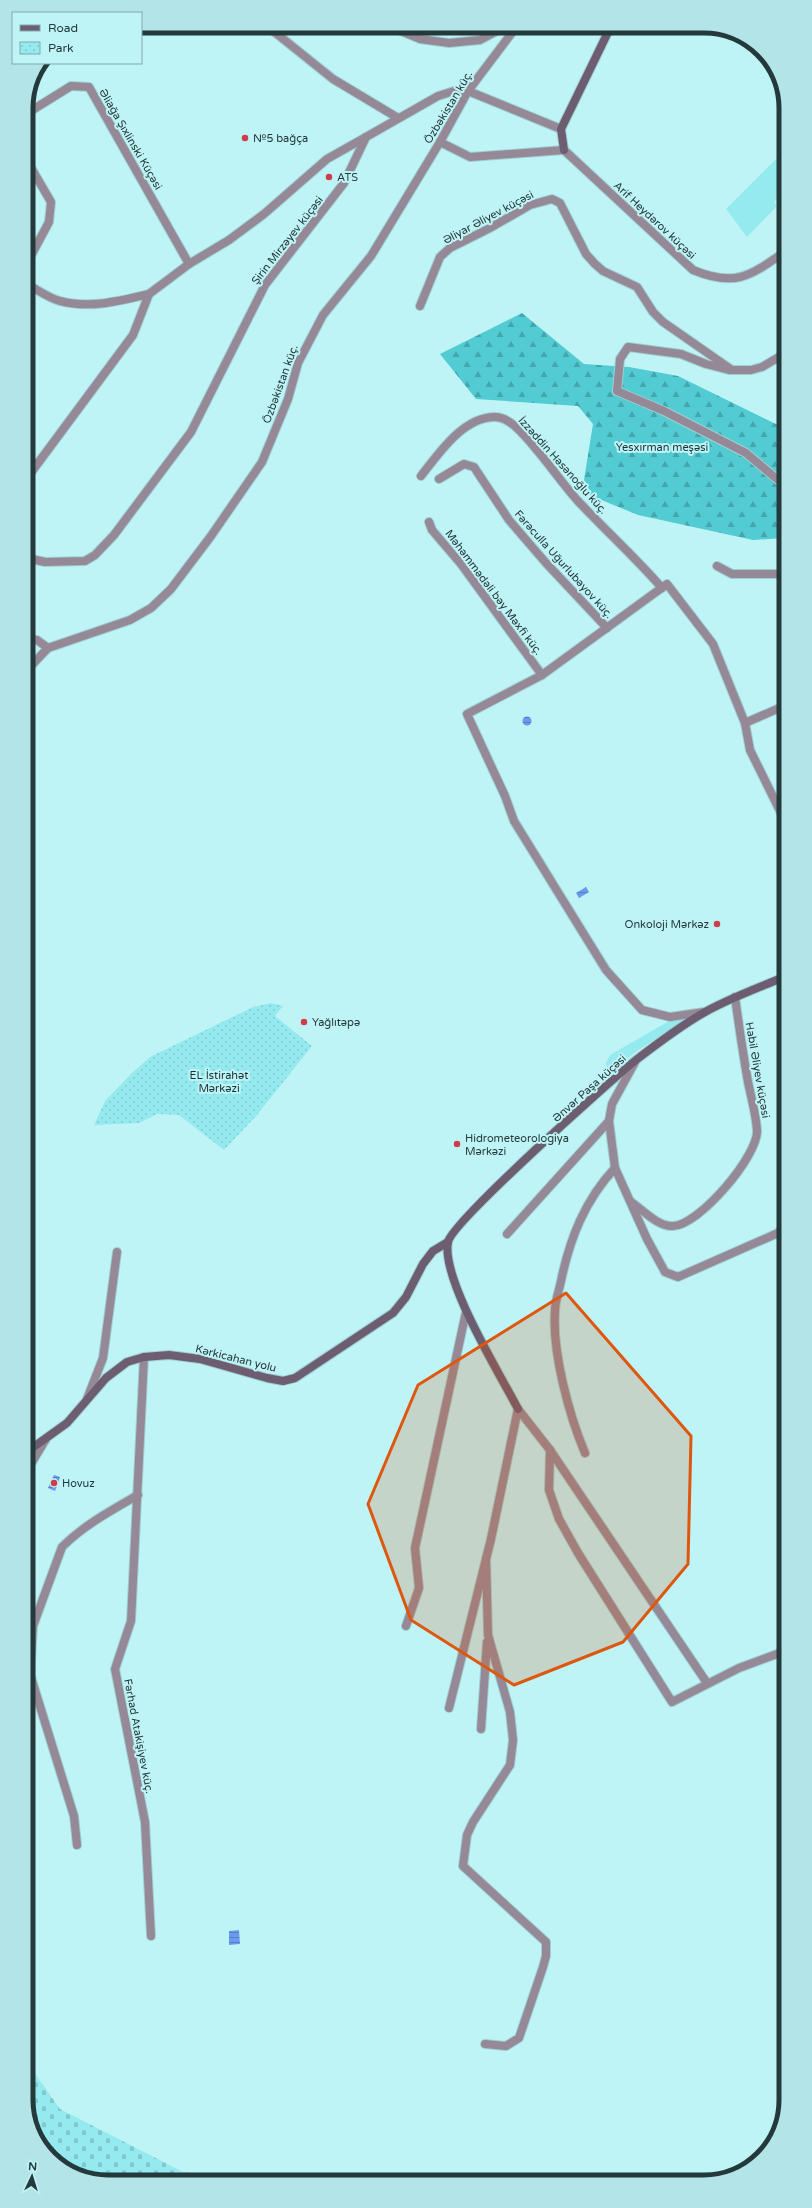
<svg xmlns="http://www.w3.org/2000/svg" width="812" height="2208" font-family="'Varela Round',sans-serif">
  <style>
    .grass { fill: #95eaef }
    .forest { fill: url(#forest-firs) }
    .cemetery { fill: url(#cemetery-stones) }
    .park { fill: url(#park-dots) }
    .water { fill: url(#water-rules) }
    .lines { fill: none; stroke-linecap: round; stroke-linejoin: round }
    .street-casing { stroke: #a0cfd1; stroke-width: 10 }
    .secondary-casing { stroke: #a0cfd1; stroke-width: 10 }
    .street { stroke: #958997; stroke-width: 8 }
    .secondary { stroke: #6d5d70; stroke-width: 8 }
    .marked { fill: #de570e; fill-opacity: 0.2; stroke: #de570e; stroke-width: 3; stroke-linejoin: round }
    .poi-dot { fill: #ce3e49; stroke: #bff4f7; stroke-width: 1.5 }
    .labels { text-anchor: middle; stroke-width: 4; stroke-linejoin: round; paint-order: stroke }
    .street-label { font-size: 11px; fill: #24393b; stroke: #bff4f7 }
    .poi-label { font-size: 11px; fill: #24393b; stroke: #bff4f7; text-anchor: start }
    .park-label { font-size: 11px; fill: #173234; stroke: #bff4f7 }
    .rim { fill: none; stroke: #24393b; stroke-width: 5 }
  </style>
  <defs>
    <pattern id="forest-firs" width="22" height="20" patternUnits="userSpaceOnUse"><rect width="22" height="20" fill="#52cbd3"/><path d="M5 1l3.5 6h-7zM16 11l3.5 6h-7z" fill="#44a6ac"/></pattern>
    <pattern id="cemetery-stones" width="16" height="16" patternUnits="userSpaceOnUse"><rect width="16" height="16" fill="#95eaef"/><path d="M2 7V4a2 2 0 0 1 4 0v3zM10 15v-3a2 2 0 0 1 4 0v3z" fill="#80c9ce"/></pattern>
    <pattern id="park-dots" width="8" height="8" patternUnits="userSpaceOnUse"><rect width="8" height="8" fill="#95eaef"/><path d="M2 2h.1M6 6h.1" fill="none" stroke="#80c9ce" stroke-width="1.8" stroke-linecap="round"/></pattern>
    <pattern id="water-rules" width="6" height="5" patternUnits="userSpaceOnUse"><rect width="6" height="5" fill="#6a9aed"/><path d="M0 2.5h6" fill="none" stroke="#577fc1"/></pattern>
  </defs>
  <rect width="100%" height="100%" fill="#bff4f7"/>
  <g class="grass">
    <polygon points="783,152 783,195 781,194 774,202 777,206 747,237 726,209"/>
    <path d="M691,1018C665,1036 629,1049 611,1077L609,1075L606,1063L610,1055L671,1020Z"/>
  </g>
  <polygon class="forest" points="522,313 584,364 629,367 678,376 784,428 784,538 753,540 638,515 582,492 593,424 578,406 476,399 440,354"/>
  <polygon class="cemetery" points="29,2065 60,2109 183,2172 256,2181 102,2182 58,2165 29,2122"/>
  <polygon class="park" points="271,1003 283,1006 275,1016 312,1046 257,1115 224,1150 179,1115 157,1114 139,1123 94,1125 105,1101 132,1073 150,1057 253,1007"/>
  <g class="water">
    <circle cx="527" cy="721" r="4.5"/>
    <polygon points="586,887 589,892 579,898 576,893"/>
    <polygon points="54,1475 60,1477 55,1491 48,1488"/>
    <polygon points="239,1930 240,1944 229,1945 229,1931"/>
  </g>
  <g class="lines">
    <g class="street-casing">
      <g id="street">
        <polyline points="267,26 333,79 398,118"/>
        <polyline points="389,26 420,39 449,43 480,40 506,26"/>
        <polyline points="26,114 71,86 89,87 189,264"/>
        <path d="M440,142L470,157L564,150L693,270C734,287 749,277 783,253"/>
        <polyline points="26,159 51,202 49,222 26,265"/>
        <path d="M26,284C37,289 48,298 60,301C90,309 119,301 149,294"/>
        <polyline points="420,306 440,257 450,248 490,228 530,205 552,199 560,203 586,254 595,264 603,271 637,287 653,312 663,322 732,370 751,370 762,367 779,357 784,352"/>
        <polyline points="729,370 706,364 681,354 628,347 620,359 617,391 664,411 746,453 784,485"/>
        <path d="M421,476C439,453 463,417 495,417C504,417 512,423 519,430C540,451 557,477 577,500C605,530 635,557 662,588"/>
        <polyline points="27,478 133,335 149,294 189,264 229,240 264,214 327,159 366,137"/>
        <polyline points="439,479 464,464 474,467 509,520 546,563 607,628"/>
        <polyline points="429,522 432,530 461,564 542,675"/>
        <polyline points="27,558 45,562 85,561 95,555 114,535 191,432 265,285 344,183 366,137 438,96 454,91 468,91 561,129"/>
        <polyline points="717,566 732,574 784,574"/>
        <polyline points="27,639 37,640 48,648"/>
        <polyline points="27,670 48,648 130,620 151,608 171,589 211,536 262,462 288,399 298,363 323,315 371,256 440,142 468,91 517,26"/>
        <polyline points="745,723 784,706"/>
        <polyline points="704,1012 670,1017 642,1010 606,970 514,821 505,796 467,714 542,675 667,584 713,644 745,723 750,750 784,819"/>
        <polyline points="635,1062 612,1104 609,1121 615,1168 647,1239 665,1272 678,1277 778,1233 785,1224"/>
        <path d="M631,1202C643,1210 657,1226 672,1226C698,1227 759,1155 757,1130C756,1114 751,1097 748,1082C743,1054 739,1026 735,997"/>
        <polyline points="507,1234 609,1121"/>
        <polyline points="144,1357 131,1621 115,1669 145,1822 151,1936"/>
        <polyline points="87,1399 103,1358 117,1252"/>
        <polyline points="518,1409 550,1450 707,1683"/>
        <polyline points="550,1450 549,1490 559,1519 578,1553 672,1702 739,1668 785,1651"/>
        <path d="M585,1453C569,1415 552,1352 555,1311C555,1301 559,1291 561,1281C570,1238 585,1200 615,1168"/>
        <polyline points="28,1469 46,1439"/>
        <polyline points="406,1626 419,1588 415,1548 466,1312"/>
        <polyline points="449,1708 491,1539 518,1409"/>
        <polyline points="481,1729 487,1642"/>
        <path d="M77,1845L74,1816L30,1674L33,1626L62,1547C84,1525 112,1510 138,1495"/>
        <polyline points="485,2044 506,2046 519,2038 543,1967 546,1956 546,1942 463,1866 467,1835 473,1822 510,1765 513,1740 510,1712 488,1635 486,1559"/>
      </g>
    </g>
    <g class="secondary-casing">
      <g id="secondary">
        <polyline points="564,150 561,129 611,26"/>
        <path d="M518,1409C500,1374 441,1279 448,1242C452,1222 611,1080 636,1060C658,1043 682,1025 705,1012C730,998 758,988 784,977"/>
        <polyline points="28,1451 67,1423 106,1378 127,1362 144,1357 169,1355 200,1359 267,1378 283,1381 295,1378 393,1313 406,1297 423,1264 433,1251 448,1242"/>
      </g>
    </g>
    <use href="#street" class="street"/>
    <use href="#secondary" class="secondary"/>
  </g>
  <path class="marked" d="M566,1293L691,1436L688,1564L623,1642L514,1685L411,1620L368,1504L418,1385Z"/>
  <g class="poi-dot">
    <circle cx="245" cy="138" r="4"/>
    <circle cx="329" cy="177" r="4"/>
    <circle cx="717" cy="924" r="4"/>
    <circle cx="304" cy="1022" r="4"/>
    <circle cx="457" cy="1144" r="4"/>
    <circle cx="54" cy="1483" r="4"/>
  </g>
  <g class="labels">
    <g class="street-label">
      <text transform="translate(448 107) rotate(-59)" y="4">Özbəkistan küç.</text>
      <text transform="translate(131 139) rotate(60)" y="4">Əliağa Şıxlinski Küçəsi</text>
      <text transform="translate(488 217) rotate(-28)" y="4">Əliyar Əliyev küçəsi</text>
      <text transform="translate(655 220) rotate(43)" y="4">Arif Heydərov küçəsi</text>
      <text transform="translate(287 240) rotate(-52)" y="4">Şirin Mirzəyev küçəsi</text>
      <text transform="translate(280 384) rotate(-70)" y="4">Özbəkistan küç.</text>
      <text transform="translate(563 465) rotate(48)" y="4">İzzəddin Həsənoğlu küç.</text>
      <text transform="translate(564 564) rotate(48)" y="4">Fərəculla Uğurlubəyov küç.</text>
      <text transform="translate(494 592) rotate(53)" y="4">Məhəmmədəli bəy Məxfi küç.</text>
      <text transform="translate(758 1070) rotate(80)" y="4">Habil Əliyev küçəsi</text>
      <text transform="translate(589 1088) rotate(-42)" y="4">Ənvər Paşa küçəsi</text>
      <text transform="translate(236 1358) rotate(14)" y="4">Kərkicahan yolu</text>
      <text transform="translate(139 1736) rotate(79)" y="4">Fərhad Atakişiyev küç.</text>
    </g>
    <g class="poi-label">
      <text x="253" y="142">№5 bağça</text>
      <text x="337" y="181">ATS</text>
      <text x="709" y="928" text-anchor="end">Onkoloji Mərkəz</text>
      <text x="312" y="1026">Yağlıtəpə</text>
      <text x="465" y="1142">Hidrometeorologiya<tspan x="465" dy="13">Mərkəzi</tspan></text>
      <text x="62" y="1487">Hovuz</text>
    </g>
    <g class="park-label">
      <text x="662" y="451">Yesxırman meşəsi</text>
      <text x="219" y="1079">EL İstirahət<tspan x="219" dy="13">Mərkəzi</tspan></text>
    </g>
  </g>
  <path d="M0 0H812V2208H0ZM108 33H704A75 75 0 0 1 779 108V2100A75 75 0 0 1 704 2175H108A75 75 0 0 1 33 2100V108A75 75 0 0 1 108 33Z" fill="#b3e5e8" fill-rule="evenodd"/>
  <path class="rim" d="M108 33H704A75 75 0 0 1 779 108V2100A75 75 0 0 1 704 2175H108A75 75 0 0 1 33 2100V108A75 75 0 0 1 108 33Z"/>
  <rect x="12" y="12" width="130" height="52" fill="#bff4f7" stroke="#81a9ac"/>
  <rect x="20" y="25" width="20" height="6" fill="#6d5d70" stroke="#81a9ac"/>
  <text x="48" y="32" font-size="12" fill="#24393b">Road</text>
  <rect x="20" y="42" width="20" height="12" fill="url(#park-dots)" stroke="#81a9ac"/>
  <text x="48" y="52" font-size="12" fill="#24393b">Park</text>
  <g transform="translate(32 2176) rotate(4)" stroke="#bff4f7" stroke-width="3" paint-order="stroke">
  <path d="M0-3L7 15L0 10L-7 15Z" fill="#24393b"/>
  <text y="-6" font-size="11" font-weight="bold" text-anchor="middle" fill="#24393b">N</text>
  </g>
</svg>
